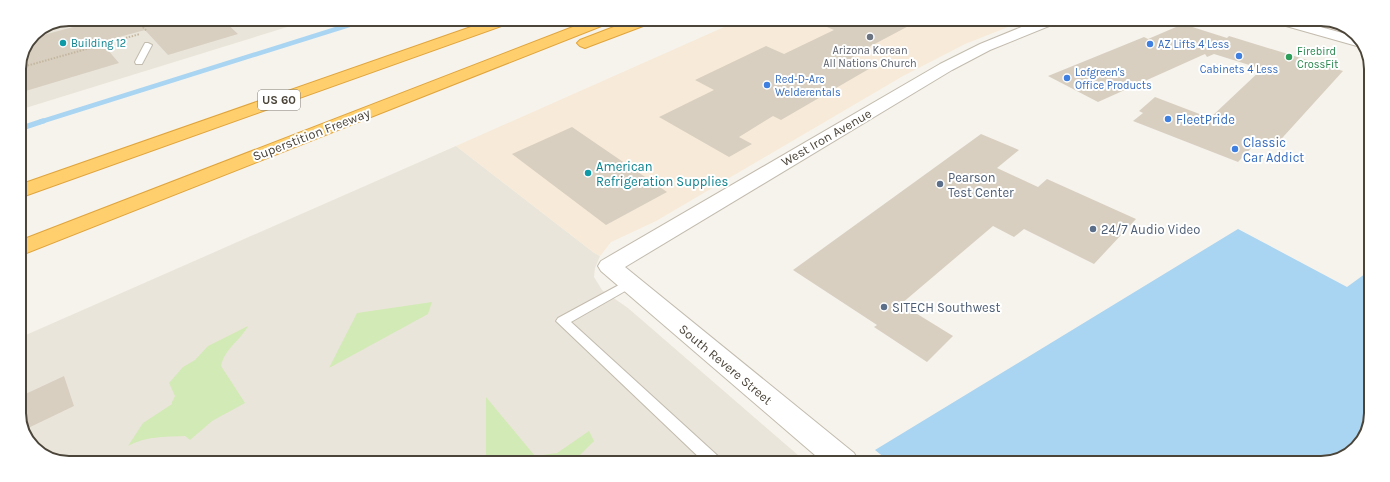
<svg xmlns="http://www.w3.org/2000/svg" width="1390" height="482" font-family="Karla,sans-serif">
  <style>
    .residential { fill: #eae5da }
    .commercial { fill: #f7ead8 }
    .green { fill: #d2eab5 }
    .water { fill: #a9d4f2 }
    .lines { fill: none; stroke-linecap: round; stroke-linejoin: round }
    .stream-far1 { stroke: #a9d4f2; stroke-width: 4.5 }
    .stream { stroke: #a9d4f2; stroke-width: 5.5 }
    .building { fill: #d8cfc1 }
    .lane-casing { stroke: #c2bbae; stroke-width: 2 }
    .street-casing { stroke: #c2bbae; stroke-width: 2 }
    .highway-casing { stroke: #e0a43c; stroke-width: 2 }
    .path { stroke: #c4b79f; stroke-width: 2; stroke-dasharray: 1.5 1.5; stroke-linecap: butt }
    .lane { fill: #fff; fill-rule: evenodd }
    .street { fill: #fff; fill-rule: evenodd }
    .highway { fill: #ffcf6e; fill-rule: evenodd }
    .worship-dot { fill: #6b7280; stroke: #fff; stroke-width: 1.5 }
    .culture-dot { fill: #0f9aa8; stroke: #fff; stroke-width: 1.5 }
    .shop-dot { fill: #3f7fe0; stroke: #fff; stroke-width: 1.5 }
    .leisure-dot { fill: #2e9e5b; stroke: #fff; stroke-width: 1.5 }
    .service-dot { fill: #5c6f8a; stroke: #fff; stroke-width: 1.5 }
    .labels { text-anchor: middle; stroke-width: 4; stroke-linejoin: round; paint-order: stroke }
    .far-culture-label { font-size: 11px; fill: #0d838f; stroke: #fff; text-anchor: start }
    .far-shop-label { font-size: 11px; fill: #366cbe; stroke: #fff; text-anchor: start }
    .far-worship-label { font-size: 11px; fill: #5b616d; stroke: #fff }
    .far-leisure-label { font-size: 11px; fill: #27864d; stroke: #fff; text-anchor: start }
    .shield { fill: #fff; stroke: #817c74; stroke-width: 1 }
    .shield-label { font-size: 12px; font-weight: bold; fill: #4b4439 }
    .shop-label { font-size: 13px; fill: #366cbe; stroke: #fff; text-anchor: start }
    .street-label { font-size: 13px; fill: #4b4439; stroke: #fff }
    .culture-label { font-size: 13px; fill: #0d838f; stroke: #fff; text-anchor: start }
    .service-label { font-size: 13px; fill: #4e5e75; stroke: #fff; text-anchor: start }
    .rim { fill: none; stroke: #4b4439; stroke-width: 2 }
  </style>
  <rect width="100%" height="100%" fill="#f6f3ec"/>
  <g class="residential">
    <polygon points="69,19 313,19 19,110 19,66 34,33"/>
    <polygon points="456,146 593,252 600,256 595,268 594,277 602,290 628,308 806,462 53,460 29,444 19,416 19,338"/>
  </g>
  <g class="commercial">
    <polygon points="740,20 1023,21 965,44 903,76 656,221 611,242 600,256 593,252 456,146"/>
    <polygon points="1305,22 1337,22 1358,37"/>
  </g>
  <g class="green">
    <polygon points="432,302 428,314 329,368 357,313"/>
    <path d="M248,326C239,342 225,348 221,366L245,403L212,421L190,440L185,436C163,437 147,436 128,446L143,423L172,404V402L175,396L169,383L183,367L195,360L208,346Z"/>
    <polygon points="486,397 535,456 557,453 589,431 594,441 574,461 484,461 486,455"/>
  </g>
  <polygon class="water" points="1238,229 1347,287 1369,271 1368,429 1351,453 1321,463 890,462 875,450"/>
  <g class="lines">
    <polyline class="stream-far1" points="40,122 365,20"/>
    <polyline class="stream" points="19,129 43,121"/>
  </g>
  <g class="building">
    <polygon points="103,19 222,19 238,34 168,55 145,30 101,42 119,63 19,93 19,66 32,38"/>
    <polygon points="813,21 918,21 852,56 874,66 781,120 773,116 739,137 752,144 729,157 659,117 714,90 695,80 766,46 784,54 834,30"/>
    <polygon points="1183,24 1227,38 1229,36 1343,71 1274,147 1258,141 1238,162 1133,121 1143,113 1139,111 1155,97 1210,118 1262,69 1214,54 1207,57 1205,54 1098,102 1048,76 1144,37 1148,39"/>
    <polygon points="572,127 667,192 606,225 512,154"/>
    <polygon points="981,134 1019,150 997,168 1038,187 1047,179 1136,219 1094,264 1024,229 1014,237 993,226 901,304 953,336 927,362 874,327 877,325 793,270"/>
    <polygon points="64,376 74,406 24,430 19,416 19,397"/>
  </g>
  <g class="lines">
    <g class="lane-casing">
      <g id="lane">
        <polygon points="145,43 148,43 152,45 142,64 136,64 135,62"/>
        <polygon points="630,279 634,280 636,283 634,286 571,322 719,457 721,462 704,462 556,321 558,318"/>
      </g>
    </g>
    <g class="street-casing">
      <g id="street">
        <polygon points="1036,21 1056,21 1054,24 990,50 952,70 625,267 854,453 859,462 823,462 601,271 598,266 601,261 940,64 980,44"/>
        <polygon points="1277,21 1302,22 1361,38 1364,48 1279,24"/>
      </g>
    </g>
    <g class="highway-casing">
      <g id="highway">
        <polygon points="491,20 512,20 510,23 19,198 19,185"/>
        <polygon points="591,20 611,20 609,23 19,256 19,241"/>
        <polygon points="632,20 653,20 651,23 590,46 585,48 580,46 577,43 580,40"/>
      </g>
    </g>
    <g class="path">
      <polyline points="134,19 147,31"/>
      <polyline points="39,31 87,19"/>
      <polyline points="19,68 140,34"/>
    </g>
    <use href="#lane" class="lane"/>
    <use href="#street" class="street"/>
    <use href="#highway" class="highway"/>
  </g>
  <circle class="worship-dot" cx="870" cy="37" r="4"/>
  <g class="culture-dot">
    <circle cx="63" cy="43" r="4"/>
    <circle cx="588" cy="173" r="4"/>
  </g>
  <g class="shop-dot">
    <circle cx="1150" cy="44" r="4"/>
    <circle cx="1239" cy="56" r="4"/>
    <circle cx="1067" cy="78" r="4"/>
    <circle cx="767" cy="85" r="4"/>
    <circle cx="1168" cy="119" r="4"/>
    <circle cx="1235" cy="149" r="4"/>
  </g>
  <circle class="leisure-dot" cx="1289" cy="57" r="4"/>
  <g class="service-dot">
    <circle cx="940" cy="184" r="4"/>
    <circle cx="1093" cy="229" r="4"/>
    <circle cx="884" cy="307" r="4"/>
  </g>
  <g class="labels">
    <g class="far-culture-label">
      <text x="71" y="47">Building 12</text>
    </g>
    <g class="far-shop-label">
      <text x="1158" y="48">AZ Lifts 4 Less</text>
      <text x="1239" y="73" text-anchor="middle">Cabinets 4 Less</text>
      <text x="1075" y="76">Lofgreen's<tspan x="1075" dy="13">Office Products</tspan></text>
      <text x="775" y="83">Red-D-Arc<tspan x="775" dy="13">Welderentals</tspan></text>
    </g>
    <g class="far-worship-label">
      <text x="870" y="54">Arizona Korean<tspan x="870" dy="13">All Nations Church</tspan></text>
    </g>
    <g class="far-leisure-label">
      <text x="1297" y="55">Firebird<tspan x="1297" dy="13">CrossFit</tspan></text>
    </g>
    <rect class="shield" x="258" y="90" width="42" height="20" rx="3"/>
    <g class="shield-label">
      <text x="279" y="104">US 60</text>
    </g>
    <g class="shop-label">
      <text x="1176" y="124">FleetPride</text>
      <text x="1243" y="147">Classic<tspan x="1243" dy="15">Car Addict</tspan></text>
    </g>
    <g class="street-label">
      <text transform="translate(311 134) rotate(-21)" y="5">Superstition Freeway</text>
      <text transform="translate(826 137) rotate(-30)" y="5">West Iron Avenue</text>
      <text transform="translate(726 364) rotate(40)" y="5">South Revere Street</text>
    </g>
    <g class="culture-label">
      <text x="596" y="171">American<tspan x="596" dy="15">Refrigeration Supplies</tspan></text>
    </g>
    <g class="service-label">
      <text x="948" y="182">Pearson<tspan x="948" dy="15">Test Center</tspan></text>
      <text x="1101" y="234">24/7 Audio Video</text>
      <text x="892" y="312">SITECH Southwest</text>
    </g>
  </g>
  <path d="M0 0H1390V482H0ZM69 26H1321A43 43 0 0 1 1364 69V413A43 43 0 0 1 1321 456H69A43 43 0 0 1 26 413V69A43 43 0 0 1 69 26Z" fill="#fff" fill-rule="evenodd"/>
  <path class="rim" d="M69 26H1321A43 43 0 0 1 1364 69V413A43 43 0 0 1 1321 456H69A43 43 0 0 1 26 413V69A43 43 0 0 1 69 26Z"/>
</svg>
